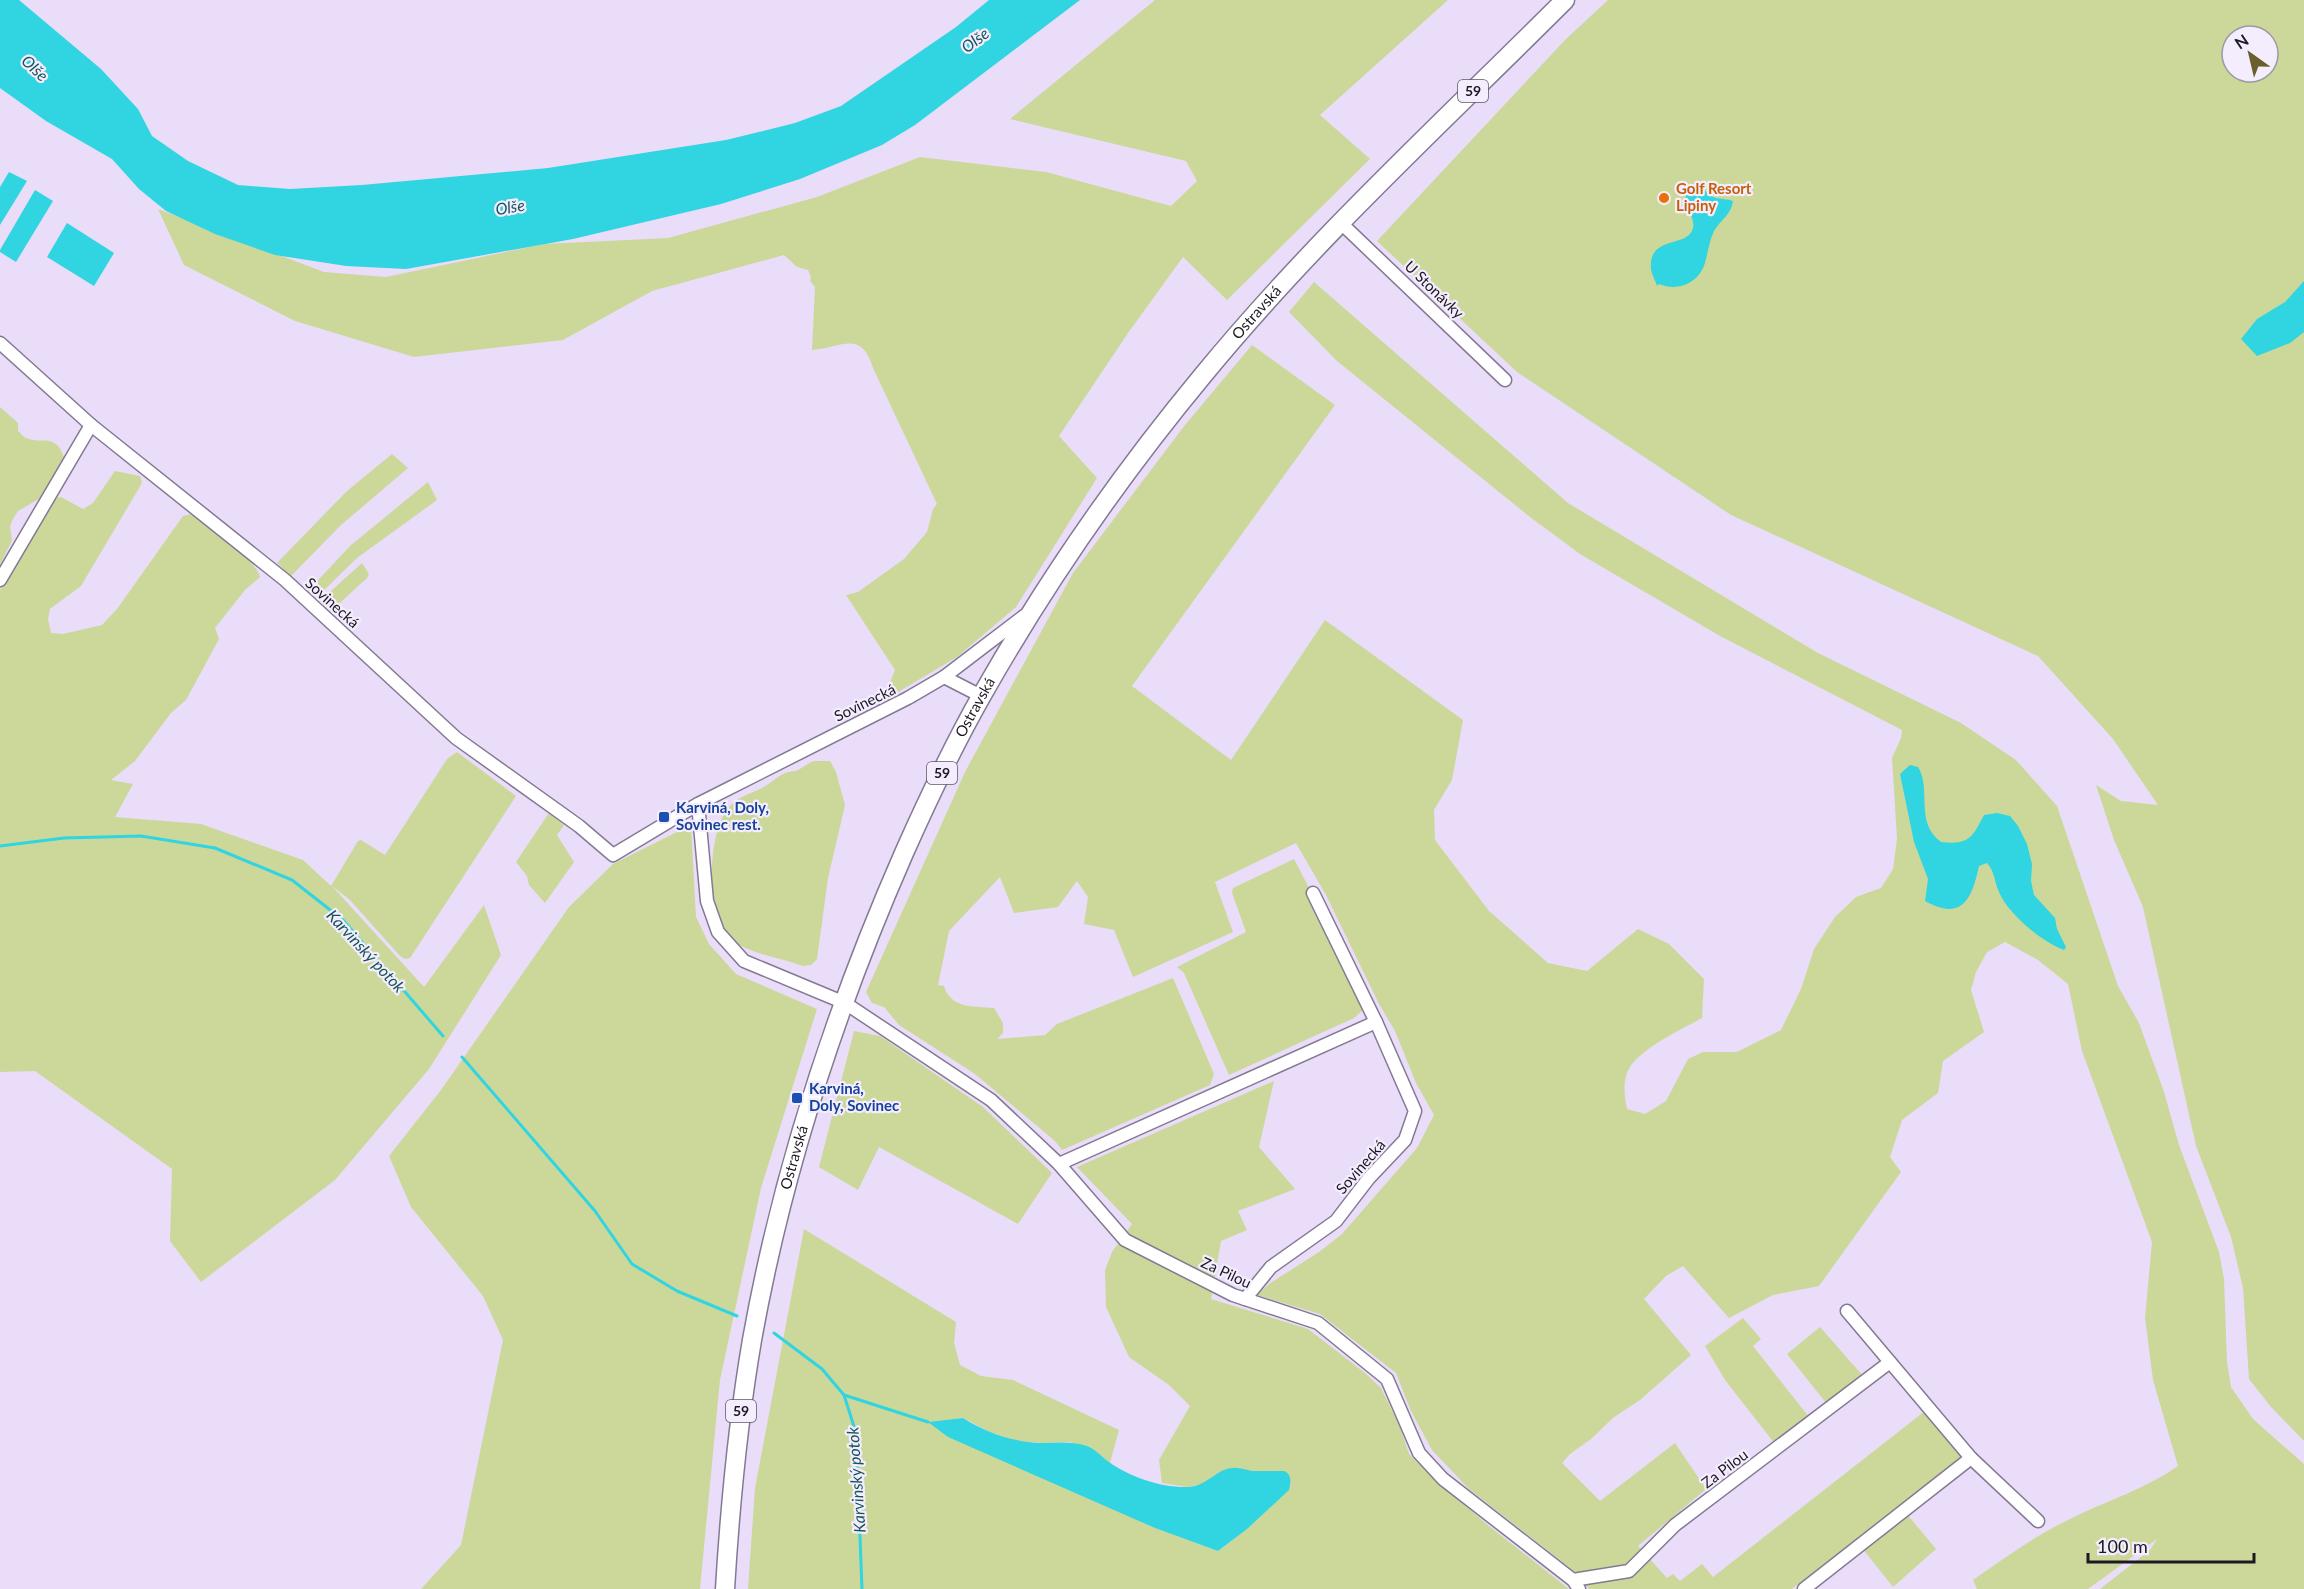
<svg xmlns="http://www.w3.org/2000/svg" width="2304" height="1589" font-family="Lato,sans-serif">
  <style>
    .green { fill: #ccd899; fill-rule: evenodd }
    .water { fill: #31d4e1 }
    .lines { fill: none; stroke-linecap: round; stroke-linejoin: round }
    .stream { stroke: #31d4e1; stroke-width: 3 }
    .minor-casing { stroke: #847993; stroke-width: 15 }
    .primary-casing { stroke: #847993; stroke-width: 21 }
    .minor { stroke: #fff; stroke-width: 12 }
    .primary { stroke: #fff; stroke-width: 18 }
    .food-dot { fill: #e8710a; stroke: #f4edfe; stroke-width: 2 }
    .transit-dot { fill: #1a4fb4; stroke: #f4edfe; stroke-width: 2 }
    .labels { text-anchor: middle; stroke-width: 4.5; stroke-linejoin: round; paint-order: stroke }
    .shield { fill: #f4edfe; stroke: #5e5864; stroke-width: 1.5 }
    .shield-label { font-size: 14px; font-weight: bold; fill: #1d1822 }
    .food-label { font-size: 15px; font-weight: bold; fill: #c56008; stroke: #f4edfe; text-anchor: start }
    .street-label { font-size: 15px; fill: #1d1822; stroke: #f4edfe }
    .transit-label { font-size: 15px; font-weight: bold; fill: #164399; stroke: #f4edfe; text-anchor: start }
    .water-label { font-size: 16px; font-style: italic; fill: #135459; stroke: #f4edfe }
  </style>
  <rect width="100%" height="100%" fill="#e9ddfa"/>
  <g class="green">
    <path d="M1155,0H1448L1320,115L1370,159L1227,300L1183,257L1128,333L1059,436L1097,478L1016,607L957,657L883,701L895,670L846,595L858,592L904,559L927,532L933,509L937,504L873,368C861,329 842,348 812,350L815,287L810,281L811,277L808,270L797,267L784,255L652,291L563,340L414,357L295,321L184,265L158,209L324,272L386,277L544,244L668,238L817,197L920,157L1046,172L1171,206L1197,181L1186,161L1010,119Z"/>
    <path d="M1608,0H2304V1441L2271,1407L2249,1379L2243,1288L2231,1237L2196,1146L2143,907L2114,840L2096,785L2121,801L2158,805L2113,739L2038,656L1731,515L1517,372L1377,241L1565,40ZM2232,36H2268V72H2232Z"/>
    <path d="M1314,282L1568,503L1818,653L1961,723L2016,760L2057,806L2118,986L2139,1023L2164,1092L2179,1145L2219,1252L2224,1279L2227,1362L2231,1387L2253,1419L2304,1464V1589H2100L2150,1550L2157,1539L2088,1589H1977L1973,1580C2004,1558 2036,1535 2070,1519C2106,1501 2145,1489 2178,1466L2153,1380L2145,1318L2152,1242L2082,1051L2068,984L2038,960L2005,942L1987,952L1976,972L1971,990L1984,1032L1943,1061L1938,1093L1902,1120L1890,1157L1901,1172L1819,1286L1773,1295L1729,1318L1683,1266L1666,1276L1644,1299L1691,1355L1640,1400L1614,1417L1591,1439L1570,1454L1562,1463L1600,1501L1675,1443L1706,1489L1638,1546L1667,1578L1673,1574L1680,1581L1702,1564L1713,1577L1925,1411L1963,1456L1792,1589H1589L1578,1574L1469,1489L1432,1450L1411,1411L1396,1373L1320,1314L1257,1295L1269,1284L1319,1252L1342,1234L1417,1148L1434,1115L1416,1083L1395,1031L1379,1004L1326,895L1296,843L1215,882L1233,932L1133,977L1114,930L1084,924L1088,897L1077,881L1058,907L1014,913L1000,877L949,931L938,985L944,986C951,1009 973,1006 994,1008L1003,1023V1033L997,1039L1045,1035L1057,1024L1173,978L1214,1074L1210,1085L1062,1150L1055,1141L975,1074L899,1025L884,1007L872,1003L866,992L965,772L1073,573L1185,425L1252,345L1335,405L1132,686L1231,760L1325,620L1463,720L1452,780L1434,810L1435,840L1489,911L1548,963L1587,971L1638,929L1669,944L1704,979L1702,1018C1680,1030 1648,1045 1632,1064C1622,1076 1624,1095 1627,1109L1645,1114L1666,1101L1688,1059L1703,1052H1737L1781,1030L1801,989L1814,949L1835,917L1856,897L1881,888L1893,869L1897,839L1892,758L1901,738L1902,730L1720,636L1580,554L1530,517L1337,361L1289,312Z"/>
    <path d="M0,407L18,423V431C21,433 23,437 26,438C41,445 55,432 64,457L42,497L18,511L13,519L10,526L12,540L0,565Z"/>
    <polygon points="392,454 408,468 341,525 291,576 277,563 347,491"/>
    <path d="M115,471L140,476L142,483L81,586L50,609L48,619L51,633L63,634L102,625L117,609L183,516L191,514C207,526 256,559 260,577L245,590L215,628L219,639L186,700L171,713L135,761L111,780L133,784L115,817L201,824L303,860L331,886L358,841L361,840L385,855L447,759L457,752L516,796L410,958L405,959L400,956L350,900L332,886L424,987L484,905L501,955L429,1069L335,1180L201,1282L170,1241L172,1169L35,1071L0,1072V590L55,498L61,497L83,509L93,503Z"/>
    <polygon points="428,482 437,500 357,558 317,597 309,590 350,546"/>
    <polygon points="362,563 369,574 367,578 332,610 321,600"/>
    <path d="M814,761H830L836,772L845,805L828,878L817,959L811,965L803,966C781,958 755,955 734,942C703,923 707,828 730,806C739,796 750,794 762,788C770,784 776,777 785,773C789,771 794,772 798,770C804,767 808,763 814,761Z"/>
    <polygon points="549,813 564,825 557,835 574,862 545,903 529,885 527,876 516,862"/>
    <polygon points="691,825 696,917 709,944 736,974 817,1009 761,1188 720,1380 700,1589 421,1589 461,1545 503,1340 483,1296 411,1207 389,1156 441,1090 569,907 613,864"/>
    <polygon points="1294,859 1345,957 1364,1009 1354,1018 1229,1075 1184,973 1177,967 1246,932 1232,893 1233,888"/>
    <polygon points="854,1031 880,1036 983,1107 1052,1173 1018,1224 879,1147 858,1190 819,1167"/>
    <path d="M1274,1081L1259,1147L1295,1189L1238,1211L1247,1230L1221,1241L1211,1299L1308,1329L1365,1373L1381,1388L1400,1427L1409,1454L1434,1479L1489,1526L1569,1589H748L755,1488L804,1229L956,1322L954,1343L960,1365L981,1376L1013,1380L1119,1430L1110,1463L1090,1447L1068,1442L1043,1443L1016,1441L990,1432L963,1418L929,1422L1155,1528L1218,1551C1245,1531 1269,1510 1291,1485L1284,1471H1250L1233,1468L1220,1472L1205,1484L1187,1487L1162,1483L1159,1460L1190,1406L1169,1385L1129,1357L1106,1307L1105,1270L1112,1252L1132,1224L1077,1167Z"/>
    <polygon points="1743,1318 1761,1339 1753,1346 1809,1417 1775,1444 1725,1380 1705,1346"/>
    <polygon points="1820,1327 1863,1376 1827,1404 1787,1354"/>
    <polygon points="1906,1513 1936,1549 1893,1587 1862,1548"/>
  </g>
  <g class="water">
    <polygon points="0,0 19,0 101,69 138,109 152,136 188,161 238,185 290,189 362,185 548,168 726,140 795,123 841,106 956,27 989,0 1080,0 915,125 882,145 800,179 721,204 573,239 406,269 346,266 275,255 215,234 166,211 139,189 112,159 46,121 0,88"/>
    <polygon points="9,172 27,181 0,225 0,187"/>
    <path d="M1693,187H1701C1705,190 1708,195 1713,197C1718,199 1728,199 1733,201C1731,215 1722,218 1714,231C1709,242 1708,252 1705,263C1699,283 1678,292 1659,284L1657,286C1656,282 1652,275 1651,269C1648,234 1688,249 1693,228C1695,218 1687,210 1684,201L1688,190Z"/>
    <polygon points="35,190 53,201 16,262 0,252 0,250"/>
    <polygon points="67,223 114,253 94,286 47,257"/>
    <polygon points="2304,281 2304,332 2290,343 2257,356 2241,339 2257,319 2285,302"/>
    <path d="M1910,765L1918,767C1932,789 1914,822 1941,842C1969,845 1972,838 1984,815L1997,813L2010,816L2018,826L2027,844L2032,864L2031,881L2034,895L2055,918L2057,929L2066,947L2064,950C2042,942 2008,914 1999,892C1994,881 1995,872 1987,863L1979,866C1972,898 1963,922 1925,901L1928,879L1914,842L1900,774Z"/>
    <path d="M963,1418C987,1433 1013,1442 1041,1443C1057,1443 1071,1441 1087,1446C1095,1449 1102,1457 1109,1462C1130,1477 1162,1488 1188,1487C1208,1486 1217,1468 1233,1468C1239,1467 1246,1470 1252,1471C1262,1471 1273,1471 1284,1471C1292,1474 1291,1483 1289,1490L1247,1529L1218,1551L1155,1528L948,1437L928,1422Z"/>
  </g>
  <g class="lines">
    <g class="stream">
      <polyline points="0,846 64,838 141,836 215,848 292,880 343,920 443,1036"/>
      <polyline points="462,1057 595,1211 632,1264 677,1291 737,1316"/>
      <polyline points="774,1333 822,1369 844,1395 856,1433 862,1589"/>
      <polyline points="844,1395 928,1422"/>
    </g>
    <g class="minor-casing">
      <g id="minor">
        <polyline points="1341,223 1505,380"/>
        <polyline points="0,343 91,425 285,580 456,738 579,826 613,855 698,804 908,698 944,677 1024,616"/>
        <polyline points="0,580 91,425"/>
        <polyline points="944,677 981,696"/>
        <polyline points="698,804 707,901 718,932 744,961 845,1003 991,1100 1059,1164 1125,1240 1233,1295 1318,1323 1387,1379 1419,1453 1443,1479 1573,1580 1579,1589"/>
        <polyline points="1059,1164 1376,1022"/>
        <polyline points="1245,1299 1271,1267 1336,1221 1369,1178 1405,1140 1415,1111 1376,1022 1313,893"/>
        <polyline points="1847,1311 1971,1458 2038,1521"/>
        <polyline points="1573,1580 1629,1571 1675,1525 1890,1362"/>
        <polyline points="1804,1589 1971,1458"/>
      </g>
    </g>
    <g class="primary-casing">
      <g id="primary">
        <path id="s1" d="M725,1589C730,1506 738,1422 752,1340C782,1172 836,1008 904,853C928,799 953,746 982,695C1046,582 1121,474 1204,374C1314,240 1443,122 1565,0"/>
      </g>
    </g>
    <use href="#minor" class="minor"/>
    <use href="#primary" class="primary"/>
  </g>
  <circle class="food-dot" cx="1664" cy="198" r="6"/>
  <g class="transit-dot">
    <rect x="658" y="811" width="12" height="12" rx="3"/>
    <rect x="791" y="1092" width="12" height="12" rx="3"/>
  </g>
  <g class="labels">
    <g class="shield">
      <rect x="1458" y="80" width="30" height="22" rx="4.5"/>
      <rect x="927" y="762" width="30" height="22" rx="4.5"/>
      <rect x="726" y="1400" width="30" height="22" rx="4.5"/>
    </g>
    <g class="shield-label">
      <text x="1473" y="96">59</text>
      <text x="942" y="778">59</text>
      <text x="741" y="1416">59</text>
    </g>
    <g class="food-label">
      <text x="1676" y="194">Golf Resort<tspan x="1676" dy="17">Lipiny</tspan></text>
    </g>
    <g class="street-label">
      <text transform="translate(1434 290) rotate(44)" y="5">U Stonávky</text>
      <text dy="5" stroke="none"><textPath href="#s1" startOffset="1410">Ostravská</textPath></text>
      <text transform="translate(332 603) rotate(42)" y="5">Sovinecká</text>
      <text transform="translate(865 703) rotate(-26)" y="5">Sovinecká</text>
      <text dy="5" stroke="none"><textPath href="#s1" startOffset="924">Ostravská</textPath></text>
      <text dy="5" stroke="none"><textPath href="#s1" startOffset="438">Ostravská</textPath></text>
      <text transform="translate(1361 1167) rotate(-49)" y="5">Sovinecká</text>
      <text transform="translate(1226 1273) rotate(25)" y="5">Za Pilou</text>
      <text transform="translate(1725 1469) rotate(-37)" y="5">Za Pilou</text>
    </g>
    <g class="transit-label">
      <text x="676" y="813">Karviná, Doly,<tspan x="676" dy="17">Sovinec rest.</tspan></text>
      <text x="809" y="1094">Karviná,<tspan x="809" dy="17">Doly, Sovinec</tspan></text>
    </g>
    <g class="water-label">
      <text transform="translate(975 40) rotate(-37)" y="6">Olše</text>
      <text transform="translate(35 68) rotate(43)" y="6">Olše</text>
      <text transform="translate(510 207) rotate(-9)" y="6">Olše</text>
      <text transform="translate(366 951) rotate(47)" y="6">Karvinský potok</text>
      <text transform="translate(856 1480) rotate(-94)" y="6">Karvinský potok</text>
    </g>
  </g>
  <g transform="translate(2250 54) rotate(326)"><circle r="28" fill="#f4edfe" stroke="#9e98a6" stroke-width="1.5"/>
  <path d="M0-4.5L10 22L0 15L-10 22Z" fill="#685f2b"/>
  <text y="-9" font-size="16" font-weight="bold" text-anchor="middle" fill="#1d1822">N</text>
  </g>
  <path d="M2088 1553v9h166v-9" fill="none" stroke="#1d1822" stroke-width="3"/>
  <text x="2097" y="1553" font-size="18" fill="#1d1822" stroke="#f4edfe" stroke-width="4.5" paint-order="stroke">100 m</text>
</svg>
